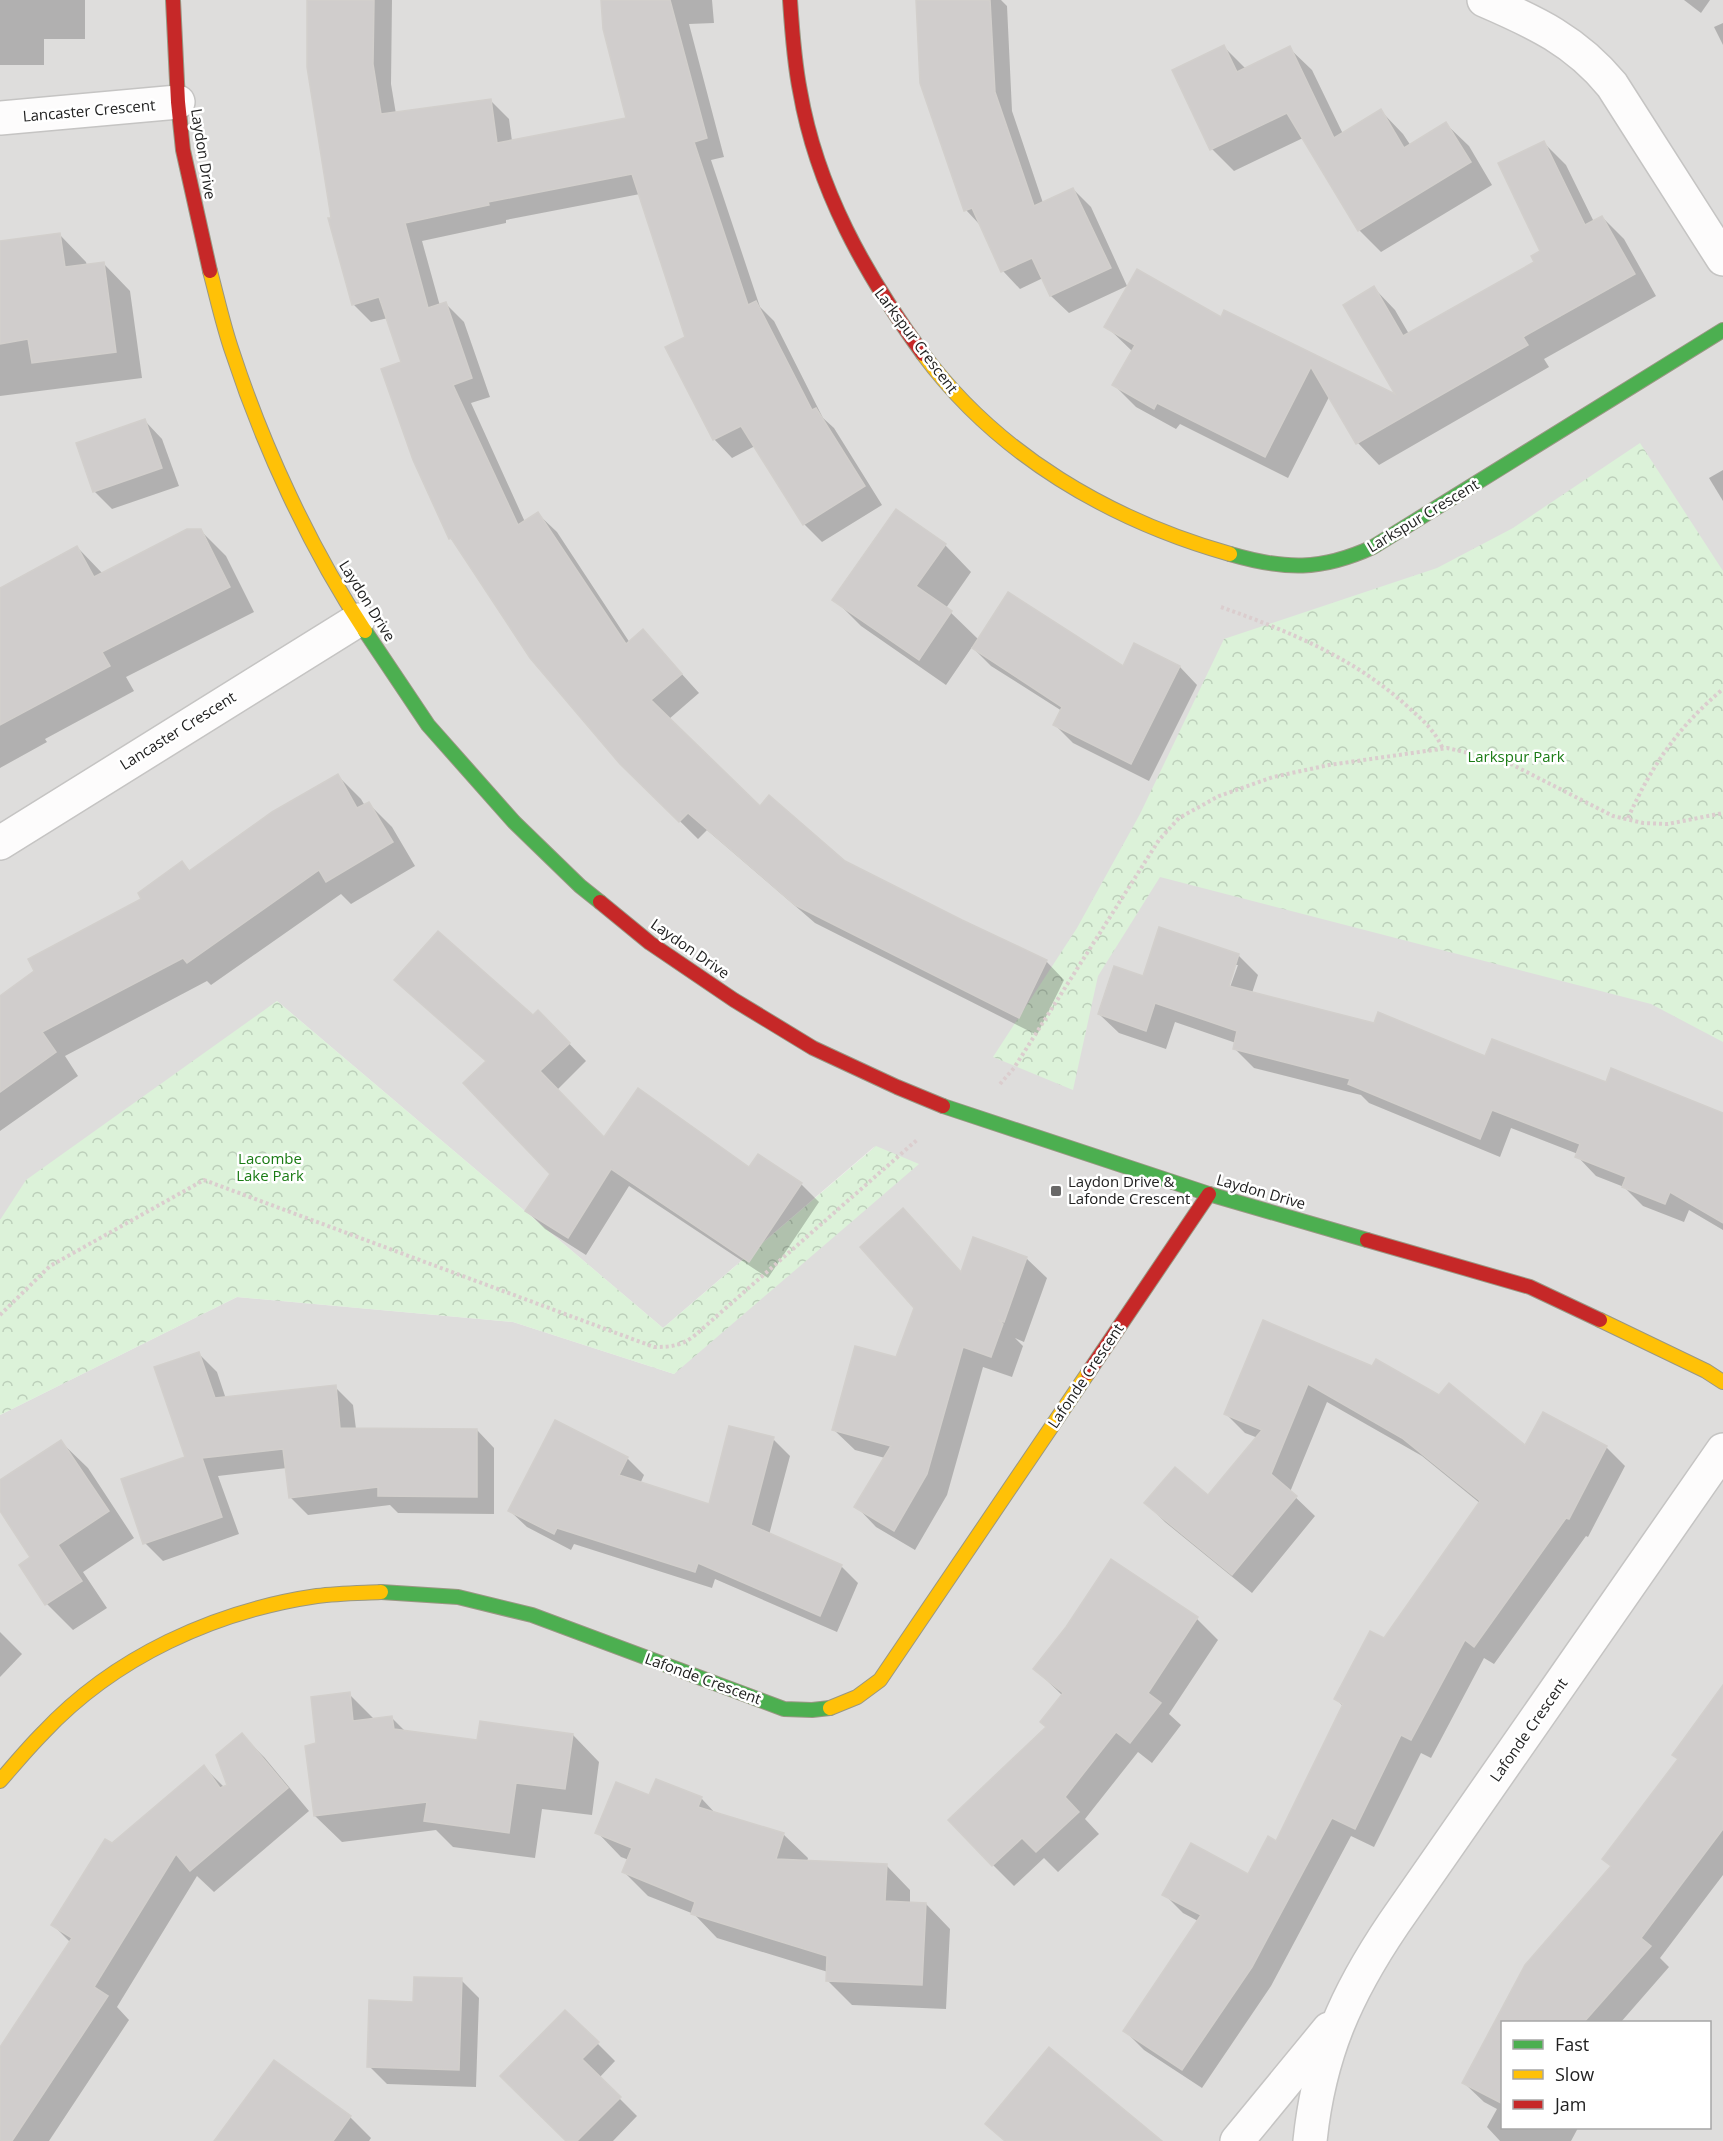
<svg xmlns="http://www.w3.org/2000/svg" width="1723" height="2141" font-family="'Open Sans',sans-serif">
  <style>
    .residential { fill: #dedddc; fill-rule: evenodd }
    .park { fill: url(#park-crowns) }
    .shadow { fill: #0003; fill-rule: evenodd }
    .building { fill: #d0cdcc; stroke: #d2cfcc; stroke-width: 1.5 }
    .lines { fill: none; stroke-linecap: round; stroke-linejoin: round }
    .street-casing { stroke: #c5c4c3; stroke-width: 36 }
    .fast-casing { stroke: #999783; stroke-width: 16 }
    .slow-casing { stroke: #999783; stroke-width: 16 }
    .jam-casing { stroke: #999783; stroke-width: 16 }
    .path { stroke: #dbcdce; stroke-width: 4; stroke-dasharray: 3 3; stroke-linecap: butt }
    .street { stroke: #fdfcfc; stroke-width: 33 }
    .fast { stroke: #4caf50; stroke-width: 14 }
    .slow { stroke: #ffc107; stroke-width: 14 }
    .jam { stroke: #c62828; stroke-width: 14 }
    .poi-dot { fill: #696868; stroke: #fff; stroke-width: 2 }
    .labels { text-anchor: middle; stroke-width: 5; stroke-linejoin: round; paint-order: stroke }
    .street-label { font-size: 15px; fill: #212121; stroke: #fff }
    .park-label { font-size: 15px; fill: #1a7b14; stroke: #fff }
    .poi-label { font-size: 15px; fill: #212121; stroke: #fff; text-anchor: start }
  </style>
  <defs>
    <pattern id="park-crowns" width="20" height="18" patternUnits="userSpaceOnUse" patternTransform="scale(1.5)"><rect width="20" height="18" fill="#dcf2d9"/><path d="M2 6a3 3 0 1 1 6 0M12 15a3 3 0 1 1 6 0" fill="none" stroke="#bccfba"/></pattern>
  </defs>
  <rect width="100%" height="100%" fill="#efedeb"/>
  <path class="residential" d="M0,0H1723V2141H0V1415L237,1297L513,1322L674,1374L875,1146L663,1328L277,1001L0,1220ZM1502,2022H1710V2128H1502Z"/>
  <g class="park">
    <polygon points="1640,443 1723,571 1723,1042 1651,1004 1160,877 1098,976 1073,1090 993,1057 1077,928 1140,814 1224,639 1437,568 1513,528"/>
    <polygon points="277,1001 663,1328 876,1146 919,1164 674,1374 513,1322 237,1297 0,1415 0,1220 26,1180"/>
  </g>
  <g class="shadow">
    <polygon points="0,0 85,0 85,39 44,39 44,65 0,65"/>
    <polygon points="309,0 392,0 391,84 396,114 491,101 509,119 512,141 628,119 602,0 712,0 714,23 689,24 724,157 711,160 760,307 774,321 823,418 834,428 882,505 822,542 804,524 755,446 732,458 714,439 687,338 640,194 506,220 506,223 422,241 440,306 446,304 464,322 490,397 471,403 525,522 538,514 557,532 630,643 643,631 699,693 669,719 760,808 845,863 1046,961 1064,980 1037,1035 815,923 707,830 698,839 621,763 460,548 450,538 403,363 388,318 371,322 353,304 333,219"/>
    <polygon points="918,0 1001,0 1007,6 1012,111 1043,203 1073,189 1091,207 1127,286 1069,313 1051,296 1043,278 1020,289 1003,271 981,226 966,210"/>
    <polygon points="1684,0 1710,0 1701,13"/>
    <polygon points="1723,23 1723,45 1714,27"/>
    <polygon points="1224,47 1246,69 1289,48 1312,70 1343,134 1381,111 1403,134 1411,146 1446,124 1469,146 1492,185 1381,252 1359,230 1303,138 1234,171 1212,149"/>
    <polygon points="1544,143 1566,165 1594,222 1602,217 1624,239 1656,296 1544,359 1549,367 1379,465 1358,443 1330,395 1288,478 1180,424 1176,429 1136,407 1114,385 1133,352 1106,326 1222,319 1399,398 1374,288 1395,310 1409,334 1536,262 1542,251"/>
    <polygon points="60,235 86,262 87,266 104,264 130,291 142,378 0,396 0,242"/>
    <polygon points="145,421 162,439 179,486 112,509 94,491"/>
    <polygon points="1723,470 1723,501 1709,478"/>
    <polygon points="201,531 226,556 254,612 126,677 134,691 45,739 47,742 0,768 0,589 77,547 103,574"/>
    <polygon points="945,545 971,572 946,608 979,640 1123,668 1135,645 1180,667 1197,685 1149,781 1073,743 1055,725 1062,711 991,666 972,647 946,685 861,626 834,599"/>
    <polygon points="338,776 361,799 365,806 369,804 392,827 415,866 351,904 341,894 211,985 207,981 65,1056 78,1076 0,1131 0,997 144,899 182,863 190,871"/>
    <path d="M1160,929L1239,956L1258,975L1252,993L1486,1058L1606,1084L1723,1118V1230L1689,1210L1684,1222L1643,1206L1624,1187L1596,1176L1577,1156L1578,1154L1511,1128L1500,1157L1369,1103L1361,1095L1254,1068L1234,1048L1236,1043L1175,1022L1166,1049L1119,1033L1099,1014L1144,978ZM1234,965H1238L1228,993L1225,992Z"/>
    <polygon points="396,980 533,1017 556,1030 586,1061 557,1090 604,1139 750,1169 801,1184 819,1202 768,1278 629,1186 586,1255 545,1229 527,1211 552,1173 487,1062"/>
    <polygon points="903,1210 962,1273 1026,1258 1047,1278 1024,1342 1015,1338 1023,1346 1012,1377 983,1367 947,1495 915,1550 876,1527 856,1506 885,1458 855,1450 834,1430 897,1359 916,1308"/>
    <polygon points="1264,1322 1526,1447 1606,1447 1625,1466 1588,1537 1586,1536 1494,1664 1484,1658 1431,1758 1421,1753 1374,1847 1351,1836 1271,1986 1202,2088 1144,2050 1125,2031 1198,1921 1183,1913 1164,1894 1248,1876 1276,1843 1343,1706 1336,1699 1384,1640 1481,1504 1422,1456 1327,1402 1290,1492 1315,1516 1252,1593 1165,1522 1146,1503 1208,1497 1258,1438 1245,1433 1226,1414"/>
    <polygon points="199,1354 217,1372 226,1399 335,1387 353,1405 356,1429 477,1430 494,1448 494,1514 398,1513 390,1505 308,1515 290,1497 287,1468 218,1476 239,1534 163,1561 145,1543 187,1458"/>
    <polygon points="773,1439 790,1456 769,1535 841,1566 858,1583 837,1632 715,1579 712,1588 574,1544 571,1550 527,1527 510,1511 627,1458 644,1475 640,1484 710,1506"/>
    <polygon points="61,1442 88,1468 134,1538 83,1572 107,1608 73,1630 47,1604 32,1558 0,1509 0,1482"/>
    <polygon points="1111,1561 1197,1619 1218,1640 1169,1714 1181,1725 1152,1763 1138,1752 1085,1819 1099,1834 1058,1872 1044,1858 1014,1886 993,1865 1048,1727 1063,1696 1035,1669 1067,1628"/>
    <polygon points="0,1632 22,1654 0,1677"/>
    <polygon points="1723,1687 1723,1875 1660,1958 1669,1967 1621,2022 1502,2022 1502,2128 1578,2128 1571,2141 1500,2141 1487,2127 1497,2109 1484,2102 1464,2083 1526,1965 1612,1867"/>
    <polygon points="349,1694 375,1720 392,1718 406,1732 479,1742 573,1735 599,1762 592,1815 542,1809 535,1858 453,1847 436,1830 342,1842 315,1816 318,1744"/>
    <polygon points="242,1735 264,1757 309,1811 214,1892 197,1876 117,2007 129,2020 49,2141 0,2141 0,2050 71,1943 53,1925 113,1845 204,1767 225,1788 229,1786"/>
    <polygon points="657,1781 702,1799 717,1815 783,1834 808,1858 807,1862 886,1865 910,1890 910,1904 926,1904 950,1929 946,2009 852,2005 828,1981 828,1972 717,1938 694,1914 648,1896 624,1872 629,1860 621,1857 597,1832 650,1797"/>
    <polygon points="461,1980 479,1998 476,2087 387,2084 369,2066 414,2003"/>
    <polygon points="566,2012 615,2061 599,2078 637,2116 613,2141 567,2141"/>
    <polygon points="350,2117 371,2138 369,2141 218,2141"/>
  </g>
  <g class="building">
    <polygon points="307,0 374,0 373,64 381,114 491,99 497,143 626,118 603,29 601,0 670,0 707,138 694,142 748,305 756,301 812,410 816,408 865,486 803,525 741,426 713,440 665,347 685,337 632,174 488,202 489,205 405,223 428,308 446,302 472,378 453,385 518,525 538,512 626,644 643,629 682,674 651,700 760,806 769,795 845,861 962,920 1047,960 1019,1018 795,905 688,813 679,822 620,764 530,658 451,538 449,539 413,460 381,369 401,362 379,297 352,305 328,218 331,218 307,67"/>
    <polygon points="916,0 990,0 995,92 1034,206 1073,188 1111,268 1050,296 1032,258 1001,272 972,208 964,211 920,83"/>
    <polygon points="1224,45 1237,72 1290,46 1334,138 1381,109 1404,148 1446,122 1471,162 1358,231 1287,113 1210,150 1172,70"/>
    <polygon points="1544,141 1585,225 1602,216 1635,274 1523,337 1528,345 1356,444 1311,367 1265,457 1157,403 1154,409 1112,385 1135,345 1104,327 1137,269 1221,317 1224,310 1395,394 1343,305 1374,286 1403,336 1534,262 1531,256 1540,251 1498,163"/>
    <polygon points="60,233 65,267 104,262 116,352 32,363 28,339 0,344 0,241"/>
    <polygon points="145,419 162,468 93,492 76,443"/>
    <polygon points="896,509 946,544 916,586 952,611 919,660 832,600"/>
    <polygon points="187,529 201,529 230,587 102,652 110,666 0,725 0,588 77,546 94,577"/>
    <polygon points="1008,592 1123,666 1134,643 1180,666 1131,764 1053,725 1062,707 972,648"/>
    <polygon points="338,774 357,808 369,802 393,842 326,882 319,870 187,963 183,958 42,1032 56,1052 0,1092 0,996 34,971 28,959 141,899 138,893 182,861 189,871 272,812"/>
    <polygon points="1159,927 1239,954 1229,986 1374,1023 1378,1012 1485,1056 1492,1039 1606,1082 1611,1068 1723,1113 1723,1223 1670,1192 1665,1204 1622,1187 1626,1177 1575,1157 1580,1144 1492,1110 1480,1139 1348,1084 1350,1079 1233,1049 1237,1031 1155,1003 1146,1031 1098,1014 1114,966 1143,976"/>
    <polygon points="438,931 533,1015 538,1010 570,1043 540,1071 604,1137 638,1088 749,1167 758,1154 802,1183 749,1262 611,1169 568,1238 525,1211 550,1174 463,1083 486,1061 394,980"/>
    <polygon points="903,1208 961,1272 973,1237 1027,1257 1004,1322 998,1320 1003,1324 991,1357 963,1347 927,1474 894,1531 854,1507 891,1446 832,1430 855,1346 896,1357 914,1308 860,1247"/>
    <polygon points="1263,1320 1372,1366 1376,1359 1439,1395 1449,1383 1525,1445 1543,1412 1607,1446 1569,1519 1566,1518 1474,1647 1465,1640 1411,1740 1401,1735 1355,1829 1332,1818 1252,1967 1182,2070 1123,2031 1201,1915 1162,1895 1191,1843 1248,1874 1268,1836 1276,1841 1343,1704 1334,1699 1370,1631 1384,1638 1480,1501 1402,1438 1308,1384 1271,1474 1297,1496 1232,1575 1144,1503 1175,1467 1208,1495 1262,1430 1224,1414"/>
    <polygon points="199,1352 215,1398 336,1385 340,1428 477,1429 477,1497 378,1496 378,1487 289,1498 283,1449 202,1458 222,1517 143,1544 121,1479 185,1457 154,1367"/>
    <polygon points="555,1420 628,1457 619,1475 709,1504 729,1426 774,1437 751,1525 842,1565 820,1616 698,1563 695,1572 557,1528 554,1534 508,1511"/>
    <polygon points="61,1440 109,1511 58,1545 82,1581 45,1605 19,1565 30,1557 0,1511 0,1480"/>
    <polygon points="1111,1559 1198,1617 1148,1693 1161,1703 1130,1743 1116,1732 1065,1797 1079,1812 1036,1852 1022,1838 992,1866 948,1820 1046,1727 1040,1722 1063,1693 1033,1669 1066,1627"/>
    <polygon points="1723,1685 1723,1829 1641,1938 1651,1946 1584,2022 1503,2022 1503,2104 1462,2083 1525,1965 1611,1866 1602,1859 1678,1759 1672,1755"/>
    <polygon points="350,1692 353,1721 392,1716 394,1729 477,1740 480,1721 573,1734 565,1789 516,1783 509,1833 424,1821 427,1802 314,1816 305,1746 316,1743 311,1697"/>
    <polygon points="242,1733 288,1788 190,1871 176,1854 94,1987 108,1996 12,2141 0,2141 0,2047 72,1938 51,1925 105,1839 112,1843 204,1765 220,1788 227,1785 216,1755"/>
    <polygon points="656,1779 702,1797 698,1807 784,1833 776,1859 887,1864 885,1901 926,1903 922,1985 826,1981 827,1956 691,1914 695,1902 622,1872 632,1848 595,1833 616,1782 649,1795"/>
    <polygon points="414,1977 462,1978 459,2070 367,2067 369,2000 413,2002"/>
    <polygon points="565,2010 599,2042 582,2059 621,2097 577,2141 566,2141 500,2076"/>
    <polygon points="1049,2047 1104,2093 1162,2141 1005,2141 985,2124"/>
    <polygon points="274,2060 351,2116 333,2141 214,2141"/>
  </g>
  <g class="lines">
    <g class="street-casing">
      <g id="street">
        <path d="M1484,0C1535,22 1576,41 1612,85L1723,259"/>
        <polyline points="0,118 178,102"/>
        <polyline points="0,843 358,620"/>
        <polyline points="1237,2141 1329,2029"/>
        <path d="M1310,2141C1319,2054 1346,1994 1394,1923L1723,1450"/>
      </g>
    </g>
    <g class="fast-casing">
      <g id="fast">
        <path d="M1230,554C1285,570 1321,571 1373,547L1723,330"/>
        <polyline points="365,631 428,725 514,822 580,886 600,902"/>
        <polyline points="943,1106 1209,1194 1367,1240"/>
        <polyline points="381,1592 458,1597 532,1615 784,1709 812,1710 830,1708"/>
      </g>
    </g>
    <g class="slow-casing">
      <g id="slow">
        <path d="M210,271C217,297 223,325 232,351C263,446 310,548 365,631"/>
        <path d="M923,354C998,455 1110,520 1230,554"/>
        <polyline points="1600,1320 1706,1371 1723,1382"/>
        <polyline points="830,1708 857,1697 880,1680 1088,1373"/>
        <path d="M0,1781C14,1765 28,1748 43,1733C114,1657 215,1611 317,1596C338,1593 360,1593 381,1592"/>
      </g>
    </g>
    <g class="jam-casing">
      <g id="jam">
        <polyline points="173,0 178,102 183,150 210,271"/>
        <path d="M790,0C792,30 794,61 800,91C817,189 865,274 923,354"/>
        <polyline points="600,902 650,943 734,1000 813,1048 897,1087 943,1106"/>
        <polyline points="1367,1240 1530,1287 1600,1320"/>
        <polyline points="1088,1373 1209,1194"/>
      </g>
    </g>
    <g class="path">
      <path d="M1221,607C1288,631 1355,658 1408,707C1423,720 1435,731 1443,749"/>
      <path d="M1628,818C1652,765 1678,727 1723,689"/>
      <polyline points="1000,1084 1014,1068 1159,840 1179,818 1219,796 1273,777 1329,765 1447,748 1507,762 1613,816 1643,823 1668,824 1723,813"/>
      <path d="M0,1315L50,1266L204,1180L654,1347C670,1347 680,1346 693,1337L918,1139"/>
    </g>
    <use href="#street" class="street"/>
    <use href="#fast" class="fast"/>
    <use href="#slow" class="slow"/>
    <use href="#jam" class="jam"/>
  </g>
  <rect class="poi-dot" x="1050" y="1185" width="12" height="12" rx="3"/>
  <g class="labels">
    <g class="street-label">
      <text transform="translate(89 111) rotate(-5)" y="5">Lancaster Crescent</text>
      <text transform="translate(203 154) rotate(81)" y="5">Laydon Drive</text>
      <text transform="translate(916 341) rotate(53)" y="5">Larkspur Crescent</text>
      <text transform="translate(1423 516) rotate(-31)" y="5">Larkspur Crescent</text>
      <text transform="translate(367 601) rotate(58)" y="5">Laydon Drive</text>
      <text transform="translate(178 731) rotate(-32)" y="5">Lancaster Crescent</text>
      <text transform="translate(690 949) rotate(35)" y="5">Laydon Drive</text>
      <text transform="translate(1261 1192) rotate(16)" y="5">Laydon Drive</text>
      <text transform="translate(1086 1376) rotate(-56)" y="5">Lafonde Crescent</text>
      <text transform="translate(703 1679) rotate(20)" y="5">Lafonde Crescent</text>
      <text transform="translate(1529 1730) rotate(-55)" y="5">Lafonde Crescent</text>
    </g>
    <g class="park-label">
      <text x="1516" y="762">Larkspur Park</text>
      <text x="270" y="1164">Lacombe<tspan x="270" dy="17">Lake Park</tspan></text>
    </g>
    <g class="poi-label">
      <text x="1068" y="1187">Laydon Drive &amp;<tspan x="1068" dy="17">Lafonde Crescent</tspan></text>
    </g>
  </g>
  <rect x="1501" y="2021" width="210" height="108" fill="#ffffff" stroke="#a6a6a6" stroke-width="1.5"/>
  <rect x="1513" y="2040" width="30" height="9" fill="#4caf50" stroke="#a6a6a6" stroke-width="1.5"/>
  <text x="1555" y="2051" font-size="18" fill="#212121">Fast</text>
  <rect x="1513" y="2070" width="30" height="9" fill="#ffc107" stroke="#a6a6a6" stroke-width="1.5"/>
  <text x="1555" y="2081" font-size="18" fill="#212121">Slow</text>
  <rect x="1513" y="2100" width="30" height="9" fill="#c62828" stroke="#a6a6a6" stroke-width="1.5"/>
  <text x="1555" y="2111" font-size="18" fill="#212121">Jam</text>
</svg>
